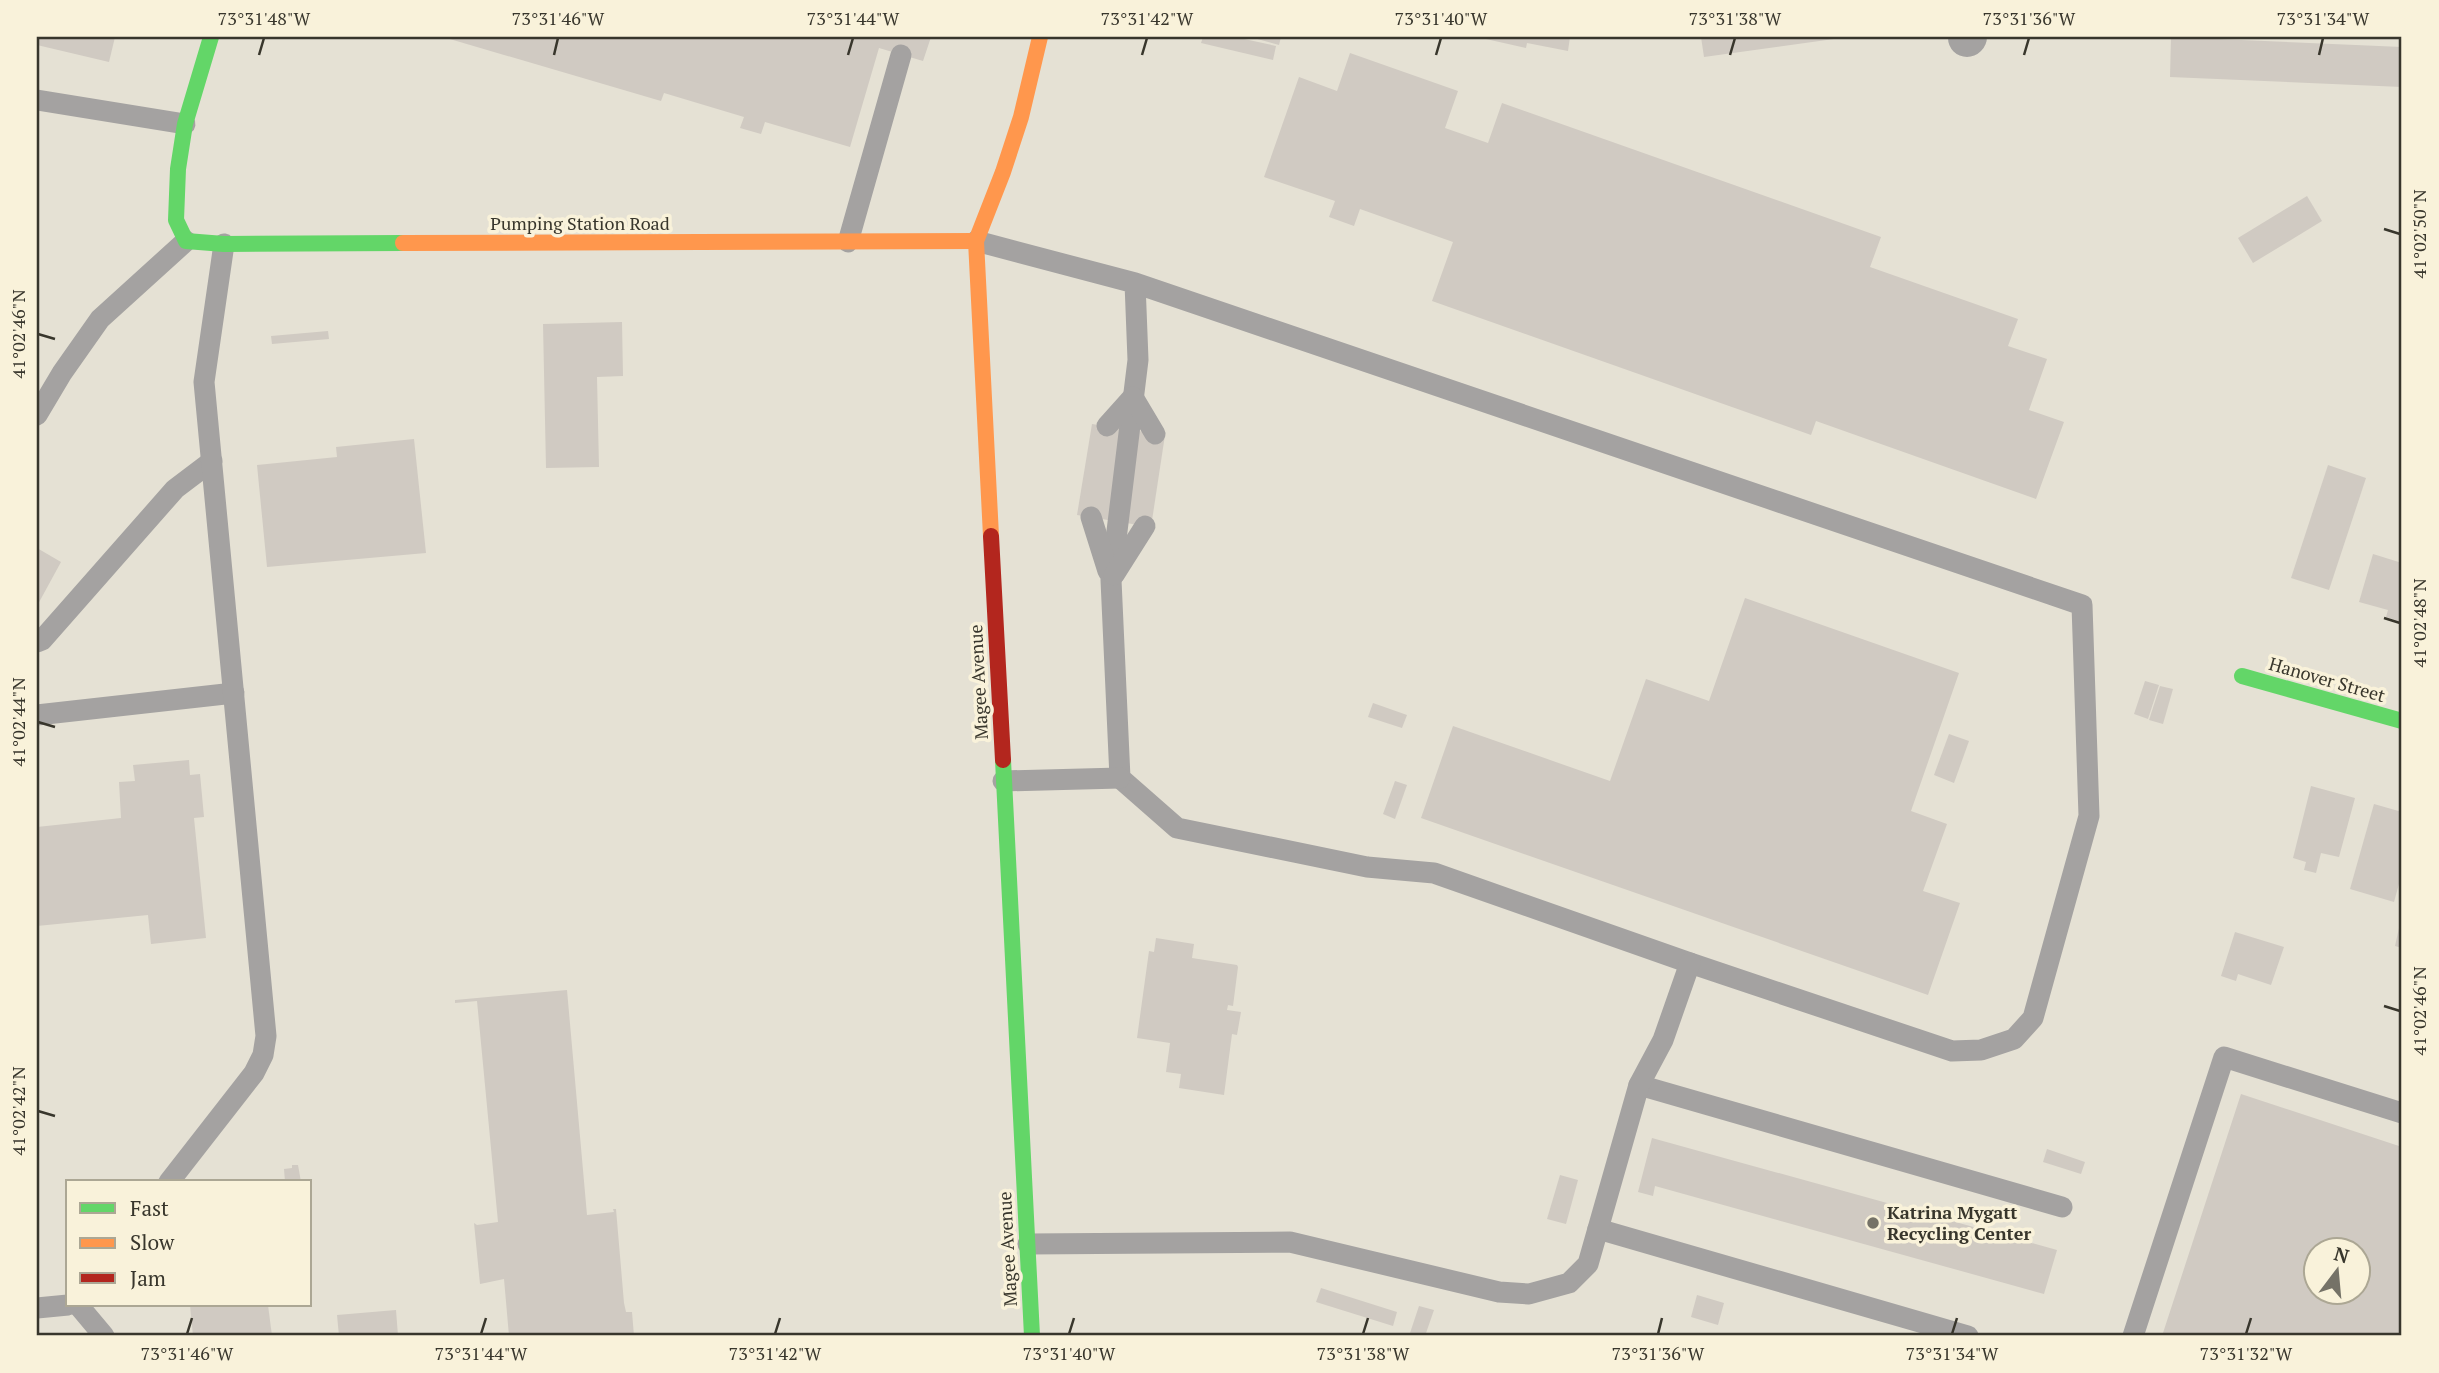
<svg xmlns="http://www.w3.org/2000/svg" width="2439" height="1373" font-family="'PT Serif',serif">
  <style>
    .building { fill: #d0cac2; fill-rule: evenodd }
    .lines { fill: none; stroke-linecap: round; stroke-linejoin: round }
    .lane { stroke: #a4a2a1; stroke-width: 21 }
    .street { stroke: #a4a2a1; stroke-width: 38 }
    .fast { stroke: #63d668; stroke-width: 16 }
    .slow { stroke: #ff974d; stroke-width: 16 }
    .jam { stroke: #b3261e; stroke-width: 16 }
    .ticks { fill: none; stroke: #38362c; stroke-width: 2.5 }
    .poi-dot { fill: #757267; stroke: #f9f2da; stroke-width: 2.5 }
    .labels { text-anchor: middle; stroke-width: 7; stroke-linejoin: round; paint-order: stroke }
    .street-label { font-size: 18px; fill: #38362c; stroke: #f9f2da }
    .poi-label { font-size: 18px; font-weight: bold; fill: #38362c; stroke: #f9f2da; text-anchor: start }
    .neatline { fill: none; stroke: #38362c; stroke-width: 2.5 }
    .ticks-label { font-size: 18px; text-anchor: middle; fill: #38362c }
  </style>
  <rect width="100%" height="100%" fill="#e5e1d4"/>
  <g class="building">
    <polygon points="37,37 115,37 109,62 37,45"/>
    <polygon points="443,37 931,37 923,61 879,48 850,147 765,122 761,134 740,128 744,117 664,93 661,101"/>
    <polygon points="1203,37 1235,37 1276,46 1273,60 1201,43"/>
    <polygon points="1250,37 1281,37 1279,45"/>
    <polygon points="1477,37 1570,37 1568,51 1527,43 1526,48"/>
    <polygon points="1701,37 1841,37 1841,38 1704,57"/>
    <polygon points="2171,37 2402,47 2402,87 2170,77"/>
    <polygon points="1350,53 1458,91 1445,128 1488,143 1502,103 1881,237 1870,267 2018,319 2008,346 2047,359 2029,410 2064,422 2036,499 1816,421 1811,435 1432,301 1453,242 1360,209 1354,226 1329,217 1335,201 1264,177 1299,77 1337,91"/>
    <polygon points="2307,196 2322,221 2253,263 2238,238"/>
    <polygon points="622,322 623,376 597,377 599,467 546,468 543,324"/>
    <polygon points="328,331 329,339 272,344 271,336"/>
    <polygon points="1092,424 1165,435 1151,527 1077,515"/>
    <polygon points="414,439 426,553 267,567 257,465 337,457 336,447"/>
    <polygon points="2328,465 2366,478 2329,590 2291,578"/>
    <polygon points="37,548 61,562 37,606"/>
    <polygon points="2373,554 2402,563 2402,622 2386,617 2388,610 2359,602"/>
    <polygon points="1745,598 1959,673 1911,811 1947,824 1923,891 1960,903 1928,995 1421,818 1453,726 1610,781 1646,679 1709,701"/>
    <polygon points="2145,681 2159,685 2148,719 2134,714"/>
    <polygon points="2160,686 2173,689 2163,724 2149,720"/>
    <polygon points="1373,703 1407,715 1402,728 1368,717"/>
    <polygon points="1949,734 1969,741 1954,783 1934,775"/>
    <polygon points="189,760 190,775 200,774 204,817 194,818 206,938 151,944 148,915 37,926 37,827 121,818 119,782 135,781 133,765"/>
    <polygon points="1395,781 1407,785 1395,819 1383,814"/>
    <polygon points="2311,786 2355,798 2339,857 2321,853 2316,873 2304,870 2306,862 2293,858"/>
    <polygon points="2374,804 2402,812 2402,873 2394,902 2350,889"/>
    <polygon points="2401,919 2402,919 2402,948 2395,946"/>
    <polygon points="2235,932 2284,947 2271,985 2238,974 2236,981 2221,976"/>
    <polygon points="1156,938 1194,944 1192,958 1237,965 1238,967 1233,1006 1228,1005 1227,1010 1241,1012 1237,1035 1232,1034 1224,1095 1179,1088 1181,1074 1166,1072 1170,1043 1137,1038 1149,951 1154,952"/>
    <polygon points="567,990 587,1215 614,1212 613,1209 616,1209 624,1303 626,1312 632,1312 634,1336 509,1336 504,1279 480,1284 474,1223 477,1225 498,1222 477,1001 455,1003 455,1000"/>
    <path d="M2241,1094L2402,1147V1336H2162ZM2316,1250H2358V1292H2316Z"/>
    <polygon points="1652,1138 2057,1250 2044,1294 1655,1186 1653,1196 1638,1192"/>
    <polygon points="2047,1149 2085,1162 2081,1174 2043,1162"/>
    <polygon points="292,1165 298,1165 301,1182 285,1182 284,1169 292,1168"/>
    <polygon points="1560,1175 1578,1180 1566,1224 1547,1219"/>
    <polygon points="1321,1288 1397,1312 1393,1326 1316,1302"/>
    <polygon points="1697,1295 1724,1303 1718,1325 1691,1317"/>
    <polygon points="190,1305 268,1305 272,1336 193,1336"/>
    <polygon points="1419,1306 1434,1310 1425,1336 1409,1336"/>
    <polygon points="396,1310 398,1336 339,1336 337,1315"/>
  </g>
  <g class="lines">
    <g class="lane">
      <polyline points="37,100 185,124"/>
      <polyline points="976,241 1135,283 2082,605 2089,816 2033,1018 2014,1039 1981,1050 1952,1051 1690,963 1434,873 1367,867 1177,828 1120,778 1111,580 1138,360 1135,283"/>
      <polyline points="848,242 901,55"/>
      <polyline points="37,415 62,373 100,319 186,241"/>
      <polyline points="1107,426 1133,397 1155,434"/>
      <polyline points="1091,517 1108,571"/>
      <polyline points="1114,575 1145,526"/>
      <polyline points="37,642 42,640 175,489 212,461"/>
      <polyline points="37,715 234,693"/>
      <polyline points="1003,781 1120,778"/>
      <polyline points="1639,1085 2062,1207"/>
      <polyline points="169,1182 254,1073 263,1055 266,1036 204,382 224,244"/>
      <polyline points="1598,1229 1968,1336"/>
      <polyline points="1028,1244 1290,1242 1499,1292 1529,1294 1569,1283 1588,1264 1639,1085 1663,1040 1690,963"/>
      <polyline points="78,1305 104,1336"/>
      <polyline points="37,1308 68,1305"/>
      <polyline points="2133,1336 2224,1057 2402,1113"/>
    </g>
    <polyline class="street" points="1967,38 1968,37"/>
    <g class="fast">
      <polyline points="211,37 185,124 178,169 176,220 186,241 224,244 403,243"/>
      <polyline points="2242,676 2402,721"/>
      <polyline points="1003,760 1032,1336"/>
    </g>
    <g class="slow">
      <polyline points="403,243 976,241"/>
      <polyline points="991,536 976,241 1003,172 1021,117 1040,37"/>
    </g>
    <polyline class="jam" points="991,536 1003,760"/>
  </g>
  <path class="ticks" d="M259,55L264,38M554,55L558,38M848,55L853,38M1142,55L1147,38M1436,55L1441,38M1730,55L1735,38M2024,55L2029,38M2319,55L2323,38M2384,229L2400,234M38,334L55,339M2384,618L2400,623M38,722L55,727M2384,1006L2400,1011M38,1111L55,1116M187,1334L192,1318M481,1334L486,1318M775,1334L780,1318M1069,1334L1074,1318M1363,1334L1368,1318M1658,1334L1662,1318M1952,1334L1957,1318M2246,1334L2251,1318"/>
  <circle class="poi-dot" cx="1873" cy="1223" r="7"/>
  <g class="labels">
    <g class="street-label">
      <text x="580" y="230">Pumping Station Road</text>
      <text transform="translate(2327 680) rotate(16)" y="6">Hanover Street</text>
      <text transform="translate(979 682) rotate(-93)" y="6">Magee Avenue</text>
      <text transform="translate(1008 1249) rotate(-93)" y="6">Magee Avenue</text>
    </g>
    <g class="poi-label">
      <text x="1887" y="1219">Katrina Mygatt<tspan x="1887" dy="21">Recycling Center</tspan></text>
    </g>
  </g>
  <rect width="2439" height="1373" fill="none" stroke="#f9f2da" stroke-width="77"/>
  <rect x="66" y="1180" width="245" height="126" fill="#f9f2da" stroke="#aca794" stroke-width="2"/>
  <rect x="80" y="1203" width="35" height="10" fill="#63d668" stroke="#aca794" stroke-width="2"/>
  <text x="130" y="1216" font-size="21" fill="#38362c">Fast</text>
  <rect x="80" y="1238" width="35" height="10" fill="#ff974d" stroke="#aca794" stroke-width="2"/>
  <text x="130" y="1250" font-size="21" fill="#38362c">Slow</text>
  <rect x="80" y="1273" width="35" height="10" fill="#b3261e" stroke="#aca794" stroke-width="2"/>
  <text x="130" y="1286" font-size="21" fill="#38362c">Jam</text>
  <g transform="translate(2337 1271) rotate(16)"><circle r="33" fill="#f9f2da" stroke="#aca794" stroke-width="2"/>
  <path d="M0-5L12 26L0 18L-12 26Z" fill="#757267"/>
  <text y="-10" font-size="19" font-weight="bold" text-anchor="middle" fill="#38362c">N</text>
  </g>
  <rect x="38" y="38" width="2362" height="1296" class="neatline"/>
  <g class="ticks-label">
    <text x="264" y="25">73°31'48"W</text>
    <text x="558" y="25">73°31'46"W</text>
    <text x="853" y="25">73°31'44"W</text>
    <text x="1147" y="25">73°31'42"W</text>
    <text x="1441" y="25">73°31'40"W</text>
    <text x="1735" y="25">73°31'38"W</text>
    <text x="2029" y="25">73°31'36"W</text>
    <text x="2323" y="25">73°31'34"W</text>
    <text transform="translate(2420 234) rotate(-90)" y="6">41°02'50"N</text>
    <text transform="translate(19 334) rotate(-90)" y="6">41°02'46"N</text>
    <text transform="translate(2420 623) rotate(-90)" y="6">41°02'48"N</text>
    <text transform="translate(19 722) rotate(-90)" y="6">41°02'44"N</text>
    <text transform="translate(2420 1011) rotate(-90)" y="6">41°02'46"N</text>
    <text transform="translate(19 1111) rotate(-90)" y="6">41°02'42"N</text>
    <text x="187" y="1360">73°31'46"W</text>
    <text x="481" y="1360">73°31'44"W</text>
    <text x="775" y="1360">73°31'42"W</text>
    <text x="1069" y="1360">73°31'40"W</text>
    <text x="1363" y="1360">73°31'38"W</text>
    <text x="1658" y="1360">73°31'36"W</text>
    <text x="1952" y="1360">73°31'34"W</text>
    <text x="2246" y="1360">73°31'32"W</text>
  </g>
</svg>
